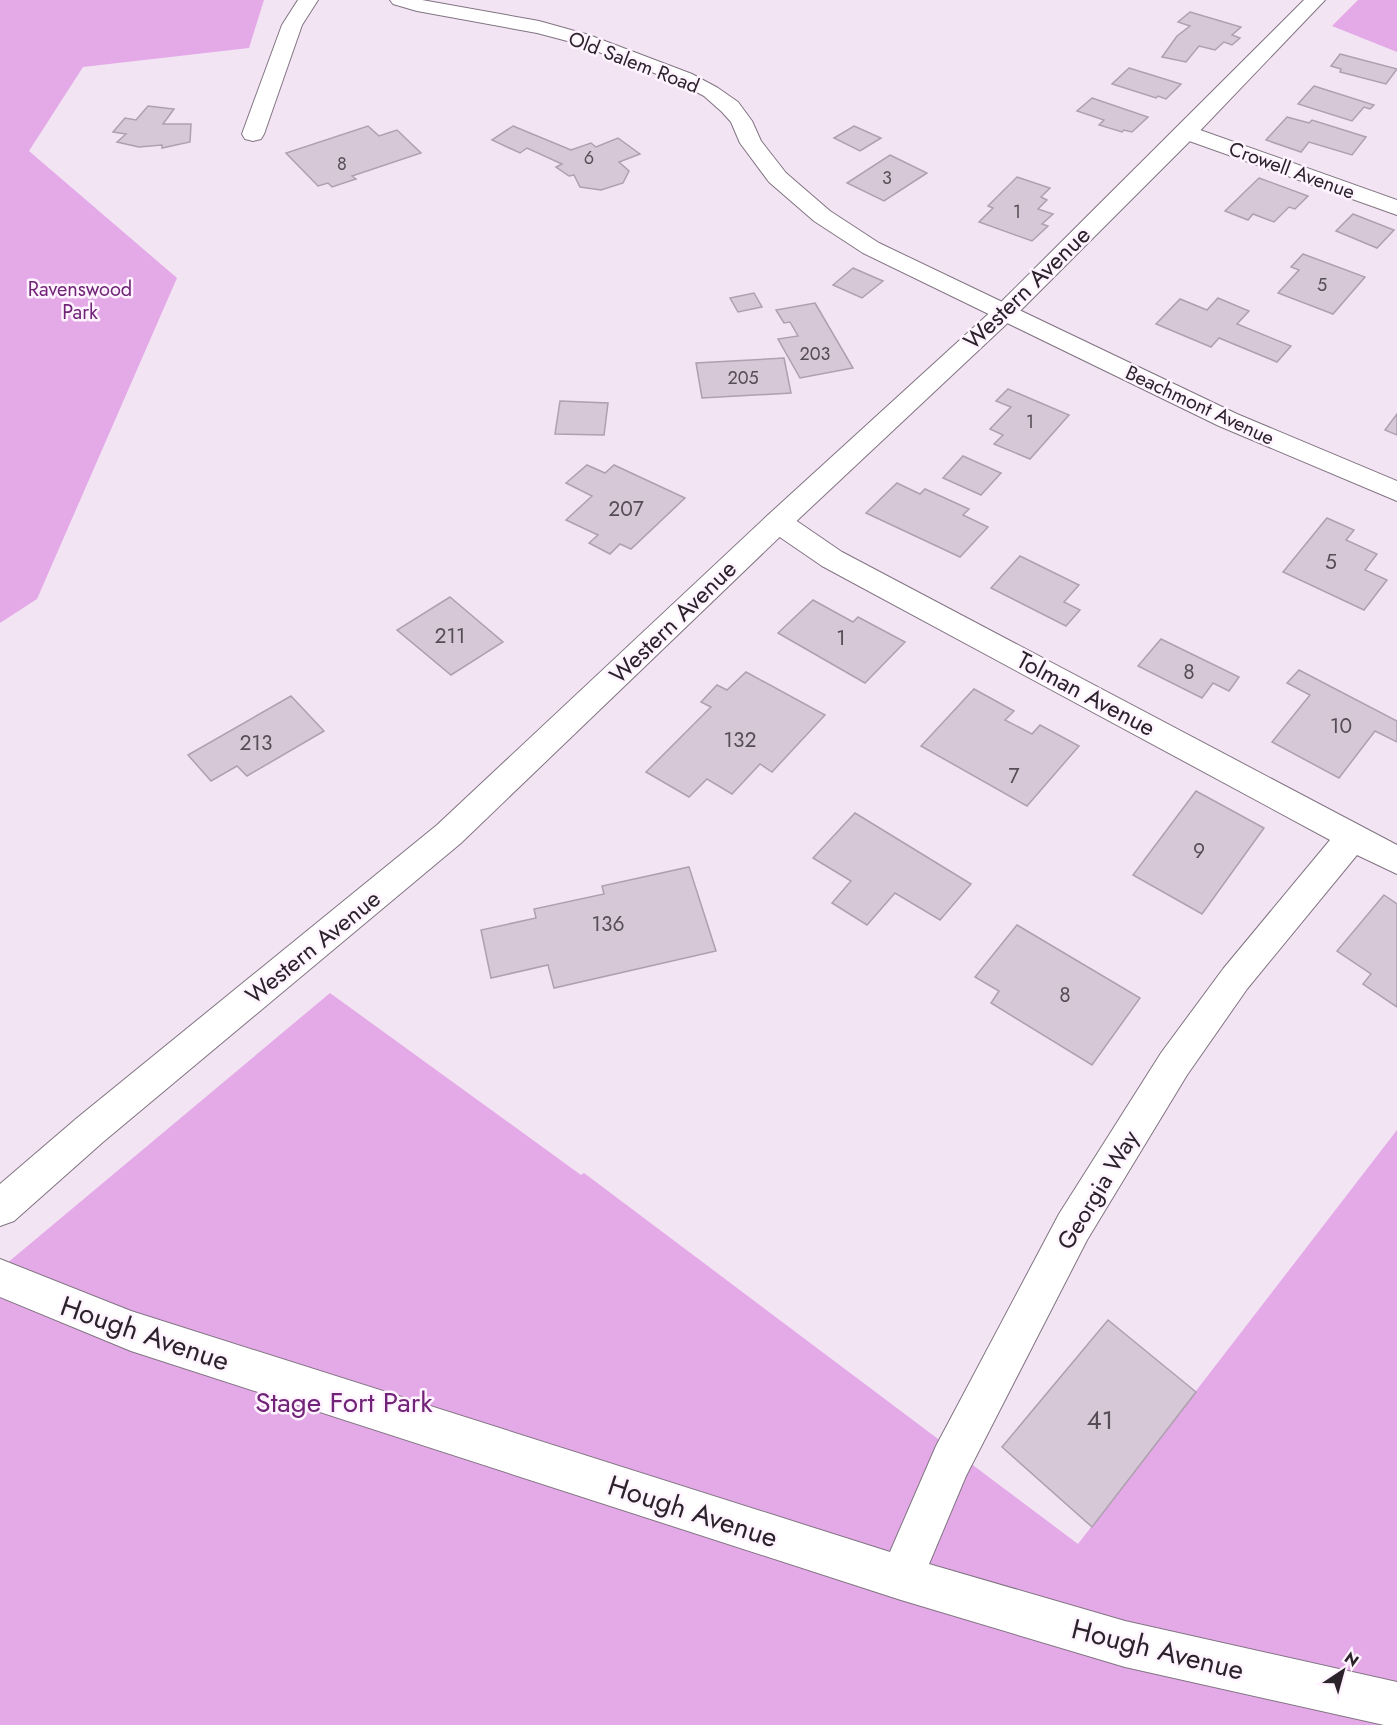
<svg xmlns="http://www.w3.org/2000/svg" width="1397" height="1725" font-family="Jost,sans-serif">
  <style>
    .green { fill: #e3aae7 }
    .building { fill: #d6c8d7; stroke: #aea0ae; stroke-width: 1.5 }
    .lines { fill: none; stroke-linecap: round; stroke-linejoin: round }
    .minor-casing { stroke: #817482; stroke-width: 2 }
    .major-casing { stroke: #817482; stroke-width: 2 }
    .minor { fill: #fff; fill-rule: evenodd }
    .major { fill: #fff; fill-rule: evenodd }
    .labels { text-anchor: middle; stroke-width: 5; stroke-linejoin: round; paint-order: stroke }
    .far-number-label { font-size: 18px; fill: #554d55 }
    .far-street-label { font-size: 20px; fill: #2a242a; stroke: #fef3ff }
    .far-park-label { font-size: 20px; fill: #702377; stroke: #fef3ff }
    .number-label { font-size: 21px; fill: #554d55 }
    .street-label { font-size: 24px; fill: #2a242a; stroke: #fef3ff }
    .near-number-label { font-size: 26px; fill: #554d55 }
    .near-street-label { font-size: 28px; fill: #2a242a; stroke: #fef3ff }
    .near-park-label { font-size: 28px; fill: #702377; stroke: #fef3ff }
  </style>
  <rect width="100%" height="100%" fill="#f3e4f4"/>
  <g class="green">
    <polygon points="0,0 264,0 249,48 83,67 29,151 177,278 37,599 0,623"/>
    <polygon points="1358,0 1397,0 1397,52 1332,26"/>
    <polygon points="330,993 581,1175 584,1173 1078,1544 1397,1130 1397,1725 0,1725 0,1269"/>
  </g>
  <g class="building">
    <polygon points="1190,12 1241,27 1232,35 1240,38 1232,45 1224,42 1215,50 1199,46 1186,62 1162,57 1177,36 1190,26 1178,22"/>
    <polygon points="1340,54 1397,69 1386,84 1340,72 1341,69 1331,66"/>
    <polygon points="1129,68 1181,84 1166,99 1158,96 1156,98 1112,84"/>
    <polygon points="1314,86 1374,105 1370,109 1364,107 1352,121 1298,104"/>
    <polygon points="1092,98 1148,117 1132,132 1124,130 1122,132 1099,125 1104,120 1077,111"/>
    <polygon points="148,106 174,109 163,124 191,124 190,142 162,148 162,145 139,147 117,142 126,134 113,132 125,118 136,120"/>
    <polygon points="1287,117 1309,123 1312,120 1366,137 1352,155 1309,142 1301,152 1266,140"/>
    <polygon points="368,126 379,136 397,130 421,153 352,176 356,179 332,187 328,183 318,186 286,153"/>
    <polygon points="513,126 571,150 591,143 596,147 618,138 640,154 619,162 629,171 623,183 601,190 580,187 574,175 569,176 556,167 562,164 527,148 520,153 492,140"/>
    <polygon points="854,126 881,138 860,151 834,138"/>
    <polygon points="890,155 927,173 884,201 847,183"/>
    <polygon points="1017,177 1050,188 1041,197 1047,200 1038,209 1053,214 1042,224 1048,226 1032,241 979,222 993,208 988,206"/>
    <polygon points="1259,178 1308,196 1295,209 1289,207 1274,222 1253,214 1248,220 1225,211"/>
    <polygon points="1353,214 1394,230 1377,248 1336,231"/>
    <polygon points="1303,254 1365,277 1333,314 1278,293 1299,270 1291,267"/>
    <polygon points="853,268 883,281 862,298 833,285"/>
    <polygon points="754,293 762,307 738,312 730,298"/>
    <polygon points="1218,298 1249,311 1237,324 1291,346 1277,362 1219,338 1211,347 1156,324 1180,299 1207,310"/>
    <polygon points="815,303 853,368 800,378 778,339 798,336 790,322 784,323 776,310"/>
    <polygon points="784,358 791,393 702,398 696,363"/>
    <polygon points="1008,389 1069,415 1030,459 994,444 1003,435 990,429 1011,407 996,401"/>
    <polygon points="560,401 608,403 604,435 555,434"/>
    <polygon points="1397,414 1397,435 1385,430"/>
    <polygon points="963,456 1001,473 981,495 943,478"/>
    <polygon points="587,465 605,473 614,465 685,498 631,549 620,544 610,554 589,543 598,535 566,520 592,496 566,483"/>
    <polygon points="897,483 920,494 925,489 969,509 963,515 988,527 960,557 866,513"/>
    <polygon points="1327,518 1354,530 1346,540 1377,554 1365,570 1387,580 1364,610 1283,572"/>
    <polygon points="1020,556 1079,585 1064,602 1080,610 1066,626 991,588"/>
    <polygon points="450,597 503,642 451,675 397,630"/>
    <polygon points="813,600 853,622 858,617 905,642 865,683 778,633"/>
    <polygon points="1161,639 1239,677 1229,691 1213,683 1202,698 1138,666"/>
    <polygon points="1299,670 1397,721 1397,742 1375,731 1339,778 1272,742 1310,695 1287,683"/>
    <polygon points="746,672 825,715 772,772 760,764 732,794 707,779 689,797 646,772 711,707 701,702 717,685 727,690"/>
    <polygon points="974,689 1014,711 1005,720 1032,734 1040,725 1079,746 1027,806 921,746"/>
    <polygon points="291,696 324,731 247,776 237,766 211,781 188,755"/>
    <polygon points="1196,791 1264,828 1202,914 1133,875"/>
    <polygon points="855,813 971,884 940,920 895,893 867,925 832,903 851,881 813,858"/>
    <polygon points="689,867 716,951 554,988 548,965 491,978 481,930 536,918 534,909 604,894 602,886"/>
    <polygon points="1384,895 1397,904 1397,1007 1363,984 1371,974 1337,951"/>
    <polygon points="1017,925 1140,998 1092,1065 991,1003 999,991 975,977"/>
    <polygon points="1108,1320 1196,1392 1092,1527 1002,1447"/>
  </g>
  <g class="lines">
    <g class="minor-casing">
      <g id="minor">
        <polygon points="298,0 318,0 302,25 264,134 261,139 253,141 245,139 242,134 282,25"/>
        <polygon points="390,0 422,0 539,21 589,35 692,74 718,88 738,102 752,121 761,141 786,173 830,211 879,243 1237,414 1397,481 1397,501 1219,426 863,253 814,221 769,182 740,143 731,122 722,112 704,96 678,82 575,43 537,33 417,11 393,4"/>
        <polygon points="1186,125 1397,200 1397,215 1178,137 1175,132 1178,127"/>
        <polygon points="778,513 788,515 842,552 1397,845 1397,874 1357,855 1247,989 1187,1075 1087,1240 966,1476 929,1564 1125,1621 1397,1682 1397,1725 1384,1725 1125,1667 901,1600 131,1351 0,1297 0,1259 131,1311 890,1552 936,1446 1059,1214 1161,1053 1223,969 1330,840 822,566 768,529 764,522 768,515"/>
      </g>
    </g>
    <g class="major-casing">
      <polygon id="major" points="1304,0 1325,0 1194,137 1014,317 788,529 461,843 103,1142 14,1221 0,1226 0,1184 77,1118 437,825 768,515 996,307"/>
    </g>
    <use href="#minor" class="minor"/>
    <use href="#major" class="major"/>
  </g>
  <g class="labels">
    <g class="far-number-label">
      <text x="589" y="164">6</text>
      <text x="342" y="170">8</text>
      <text x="887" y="184">3</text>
      <text x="1017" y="218">1</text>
      <text x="1322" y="291">5</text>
      <text x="815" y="360">203</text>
      <text x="743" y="384">205</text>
      <text x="1030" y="428">1</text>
    </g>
    <g class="far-street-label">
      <text transform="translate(634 62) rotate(21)" y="7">Old Salem Road</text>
      <text transform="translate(1292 170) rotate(20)" y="7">Crowell Avenue</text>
      <text transform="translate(1200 405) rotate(25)" y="7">Beachmont Avenue</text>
    </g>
    <g class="far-park-label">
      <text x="80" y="296">Ravenswood<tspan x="80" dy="23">Park</tspan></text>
    </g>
    <g class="number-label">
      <text x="626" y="516">207</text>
      <text x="1331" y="569">5</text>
      <text x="450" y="643">211</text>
      <text x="841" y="645">1</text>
      <text x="1189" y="679">8</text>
      <text x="1341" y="733">10</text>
      <text x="740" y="747">132</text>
      <text x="256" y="750">213</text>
      <text x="1014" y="783">7</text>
      <text x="1199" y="858">9</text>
      <text x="608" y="931">136</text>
      <text x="1065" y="1002">8</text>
    </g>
    <g class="street-label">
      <text transform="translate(1027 288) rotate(-44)" y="8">Western Avenue</text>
      <text transform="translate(673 622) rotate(-44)" y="8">Western Avenue</text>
      <text transform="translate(1086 694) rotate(28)" y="8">Tolman Avenue</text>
      <text transform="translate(313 947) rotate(-39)" y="8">Western Avenue</text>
      <text transform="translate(1098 1190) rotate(-59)" y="8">Georgia Way</text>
    </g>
    <g class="near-number-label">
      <text x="1100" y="1429">41</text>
    </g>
    <g class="near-street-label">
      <text transform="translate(145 1333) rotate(19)" y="10">Hough Avenue</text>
      <text transform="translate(693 1511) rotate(18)" y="10">Hough Avenue</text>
      <text transform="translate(1158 1649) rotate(14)" y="10">Hough Avenue</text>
    </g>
    <g class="near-park-label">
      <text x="344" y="1412">Stage Fort Park</text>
    </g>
  </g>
  <g transform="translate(1343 1671) rotate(36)" stroke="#fef3ff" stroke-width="4.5" paint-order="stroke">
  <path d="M0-4.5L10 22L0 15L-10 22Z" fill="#2a242a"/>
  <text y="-9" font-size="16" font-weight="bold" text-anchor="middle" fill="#2a242a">N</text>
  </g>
</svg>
